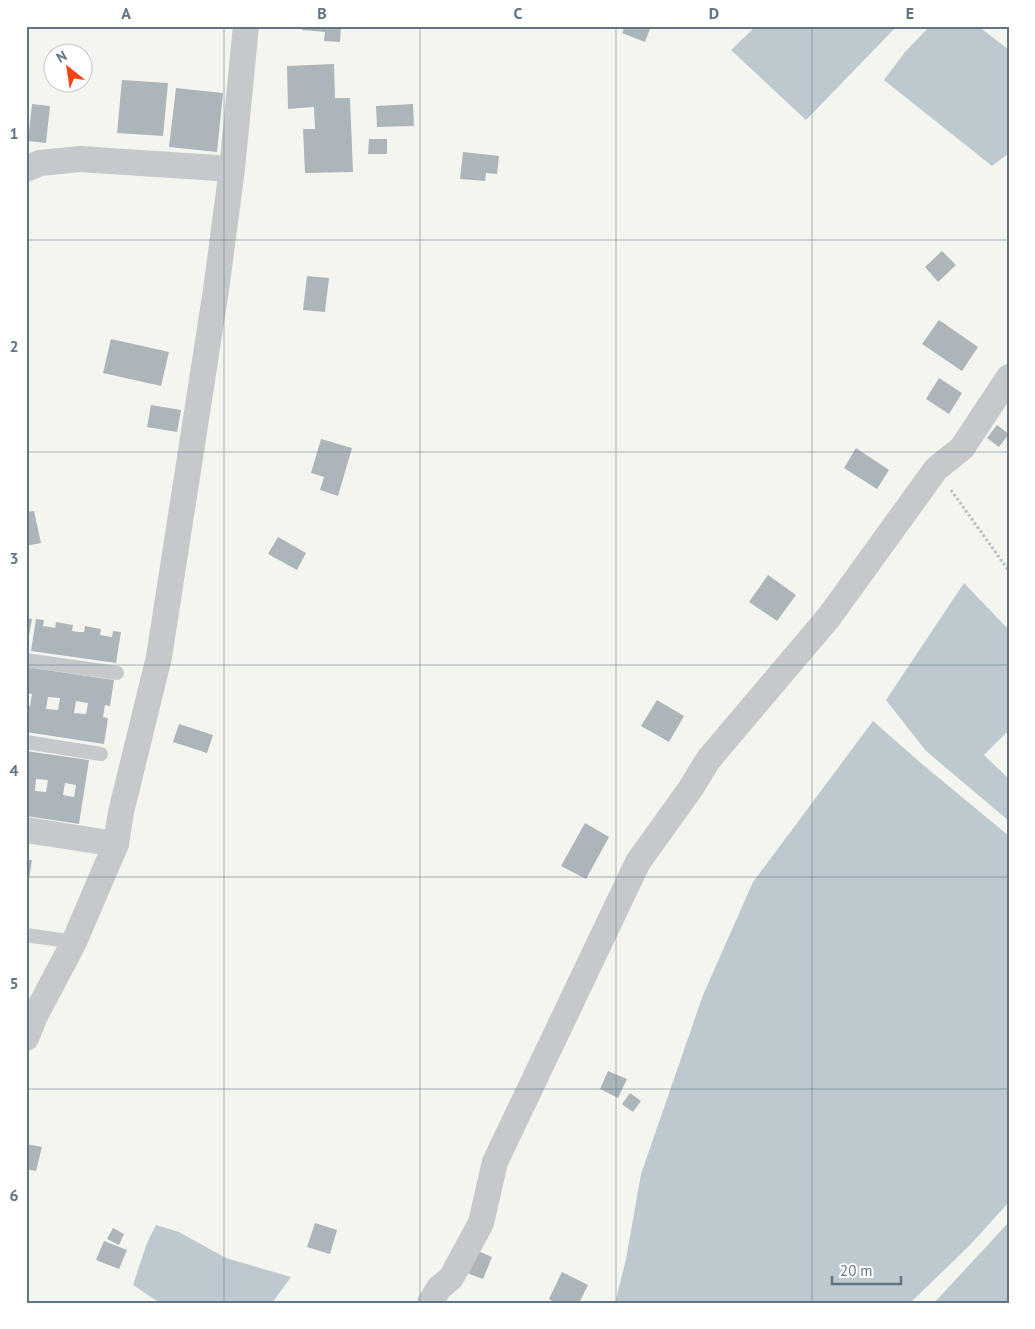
<svg xmlns="http://www.w3.org/2000/svg" width="1035" height="1329" font-family="'PT Sans',sans-serif">
  <style>
    .water { fill: #bdc9ce }
    .building { fill: #acb5b9; fill-rule: evenodd }
    .lines { fill: none; stroke-linecap: round; stroke-linejoin: round }
    .path { stroke: #bcbfc1; stroke-width: 3; stroke-dasharray: 2.5 2.5; stroke-linecap: butt }
    .lane { stroke: #c6c9cc; stroke-width: 14 }
    .street { stroke: #c6c9cc; stroke-width: 26 }
    .grid { fill: none; stroke: #607584; stroke-width: 1; stroke-opacity: 0.55 }
    .neatline { fill: none; stroke: #607584; stroke-width: 2 }
    .grid-label { font-size: 16px; text-anchor: middle; font-weight: bold; fill: #607584 }
  </style>
  <rect width="100%" height="100%" fill="#f5f5f0"/>
  <g class="water">
    <polygon points="756,26 897,26 806,120 731,50"/>
    <polygon points="930,26 978,26 1009,50 1009,153 992,166 884,80 905,52"/>
    <polygon points="964,583 1009,630 1009,730 984,755 1009,779 1009,821 926,751 886,700"/>
    <polygon points="873,721 922,764 1009,836 1009,1202 969,1246 910,1303 615,1303 626,1259 641,1174 703,995 753,882"/>
    <polygon points="1009,1222 1009,1303 934,1303"/>
    <polygon points="156,1225 179,1232 226,1258 291,1277 272,1303 160,1303 133,1285 147,1243"/>
  </g>
  <g class="building">
    <polygon points="303,26 341,26 340,42 324,41 325,32 302,30"/>
    <polygon points="625,26 651,26 645,42 622,33"/>
    <polygon points="334,64 335,98 350,98 353,172 305,173 303,129 315,129 314,107 288,109 287,66"/>
    <polygon points="122,80 168,83 163,136 117,133"/>
    <polygon points="176,88 223,93 217,152 169,147"/>
    <polygon points="32,104 50,106 46,143 28,141"/>
    <polygon points="413,104 414,126 377,127 376,106"/>
    <polygon points="369,139 387,139 387,154 368,154"/>
    <polygon points="463,152 499,156 497,174 486,173 485,181 460,179"/>
    <polygon points="942,251 956,265 938,282 925,267"/>
    <polygon points="307,276 329,278 325,312 303,310"/>
    <polygon points="939,320 978,347 962,371 922,344"/>
    <polygon points="111,339 169,352 161,386 103,373"/>
    <polygon points="939,378 962,393 949,414 926,399"/>
    <polygon points="151,405 181,410 177,432 147,427"/>
    <polygon points="997,425 1009,434 999,447 987,438"/>
    <polygon points="321,439 352,448 338,496 320,490 324,477 311,473"/>
    <polygon points="856,448 889,470 877,489 844,468"/>
    <polygon points="34,511 41,543 26,546 26,512"/>
    <polygon points="278,537 306,553 297,570 268,554"/>
    <polygon points="768,575 796,595 777,621 749,602"/>
    <polygon points="26,618 32,619 27,646 26,646"/>
    <polygon points="36,619 44,620 43,626 50,627 55,628 56,622 73,625 72,631 78,632 84,632 85,626 101,629 100,635 112,637 113,631 121,632 116,663 31,651"/>
    <path d="M26,667L114,680L110,706L105,705L103,717L108,718L104,744L26,732V706H30L32,694L26,693ZM48,697L60,698L58,710L46,709ZM76,701L88,703L86,714L74,713Z"/>
    <polygon points="657,700 684,716 669,742 641,726"/>
    <polygon points="179,724 213,735 207,753 173,742"/>
    <path d="M26,751L89,760L79,824L26,816ZM36,779L48,780L46,792L35,791ZM65,783L76,785L74,797L63,795Z"/>
    <polygon points="585,823 609,837 586,879 561,866"/>
    <polygon points="26,860 32,860 28,886 26,886"/>
    <polygon points="608,1071 627,1079 618,1098 600,1089"/>
    <polygon points="630,1093 641,1101 633,1112 622,1104"/>
    <polygon points="26,1144 42,1147 36,1171 26,1169"/>
    <polygon points="315,1223 337,1230 330,1254 307,1247"/>
    <polygon points="113,1228 124,1234 119,1245 107,1239"/>
    <polygon points="104,1241 127,1250 119,1269 96,1260"/>
    <polygon points="476,1250 492,1257 483,1279 467,1273"/>
    <polygon points="562,1272 588,1285 579,1303 555,1303 549,1299"/>
  </g>
  <g class="lines">
    <polyline class="path" points="951,490 1009,571"/>
    <g class="lane">
      <polyline points="26,660 117,673"/>
      <polyline points="26,742 101,754"/>
      <polyline points="26,935 74,942"/>
    </g>
    <g class="street">
      <polyline points="26,169 40,163 80,159 232,169"/>
      <polyline points="26,830 116,844"/>
      <polyline points="26,1038 35,1016 74,942 116,844 121,812 159,657 216,290 232,169 246,26"/>
      <polyline points="430,1303 439,1288 451,1278 481,1223 495,1162 638,862 691,788 708,760 829,617 936,469 962,448 1009,377"/>
    </g>
  </g>
  <path class="grid" d="M224,26V1303M420,26V1303M616,26V1303M812,26V1303M26,240H1009M26,452H1009M26,665H1009M26,877H1009M26,1089H1009"/>
  <rect width="1035" height="1329" fill="none" stroke="#ffffff" stroke-width="55"/>
  <g transform="translate(68 68) rotate(330)"><circle r="24" fill="#ffffff" stroke="#bfc8ce"/>
  <path d="M0-4L9 19L0 12L-9 19Z" fill="#f44311"/>
  <text y="-8" font-size="14" font-weight="bold" text-anchor="middle" fill="#607584">N</text>
  </g>
  <path d="M832 1276v8h69v-8" fill="none" stroke="#607584" stroke-width="2.5"/>
  <text x="840" y="1276" font-size="15" fill="#607584" stroke="#ffffff" stroke-width="4" paint-order="stroke">20 m</text>
  <rect x="28" y="28" width="980" height="1274" class="neatline"/>
  <g class="grid-label">
    <text x="126" y="19">A</text>
    <text x="322" y="19">B</text>
    <text x="518" y="19">C</text>
    <text x="714" y="19">D</text>
    <text x="910" y="19">E</text>
    <text x="14" y="139">1</text>
    <text x="14" y="352">2</text>
    <text x="14" y="564">3</text>
    <text x="14" y="776">4</text>
    <text x="14" y="989">5</text>
    <text x="14" y="1201">6</text>
  </g>
</svg>
